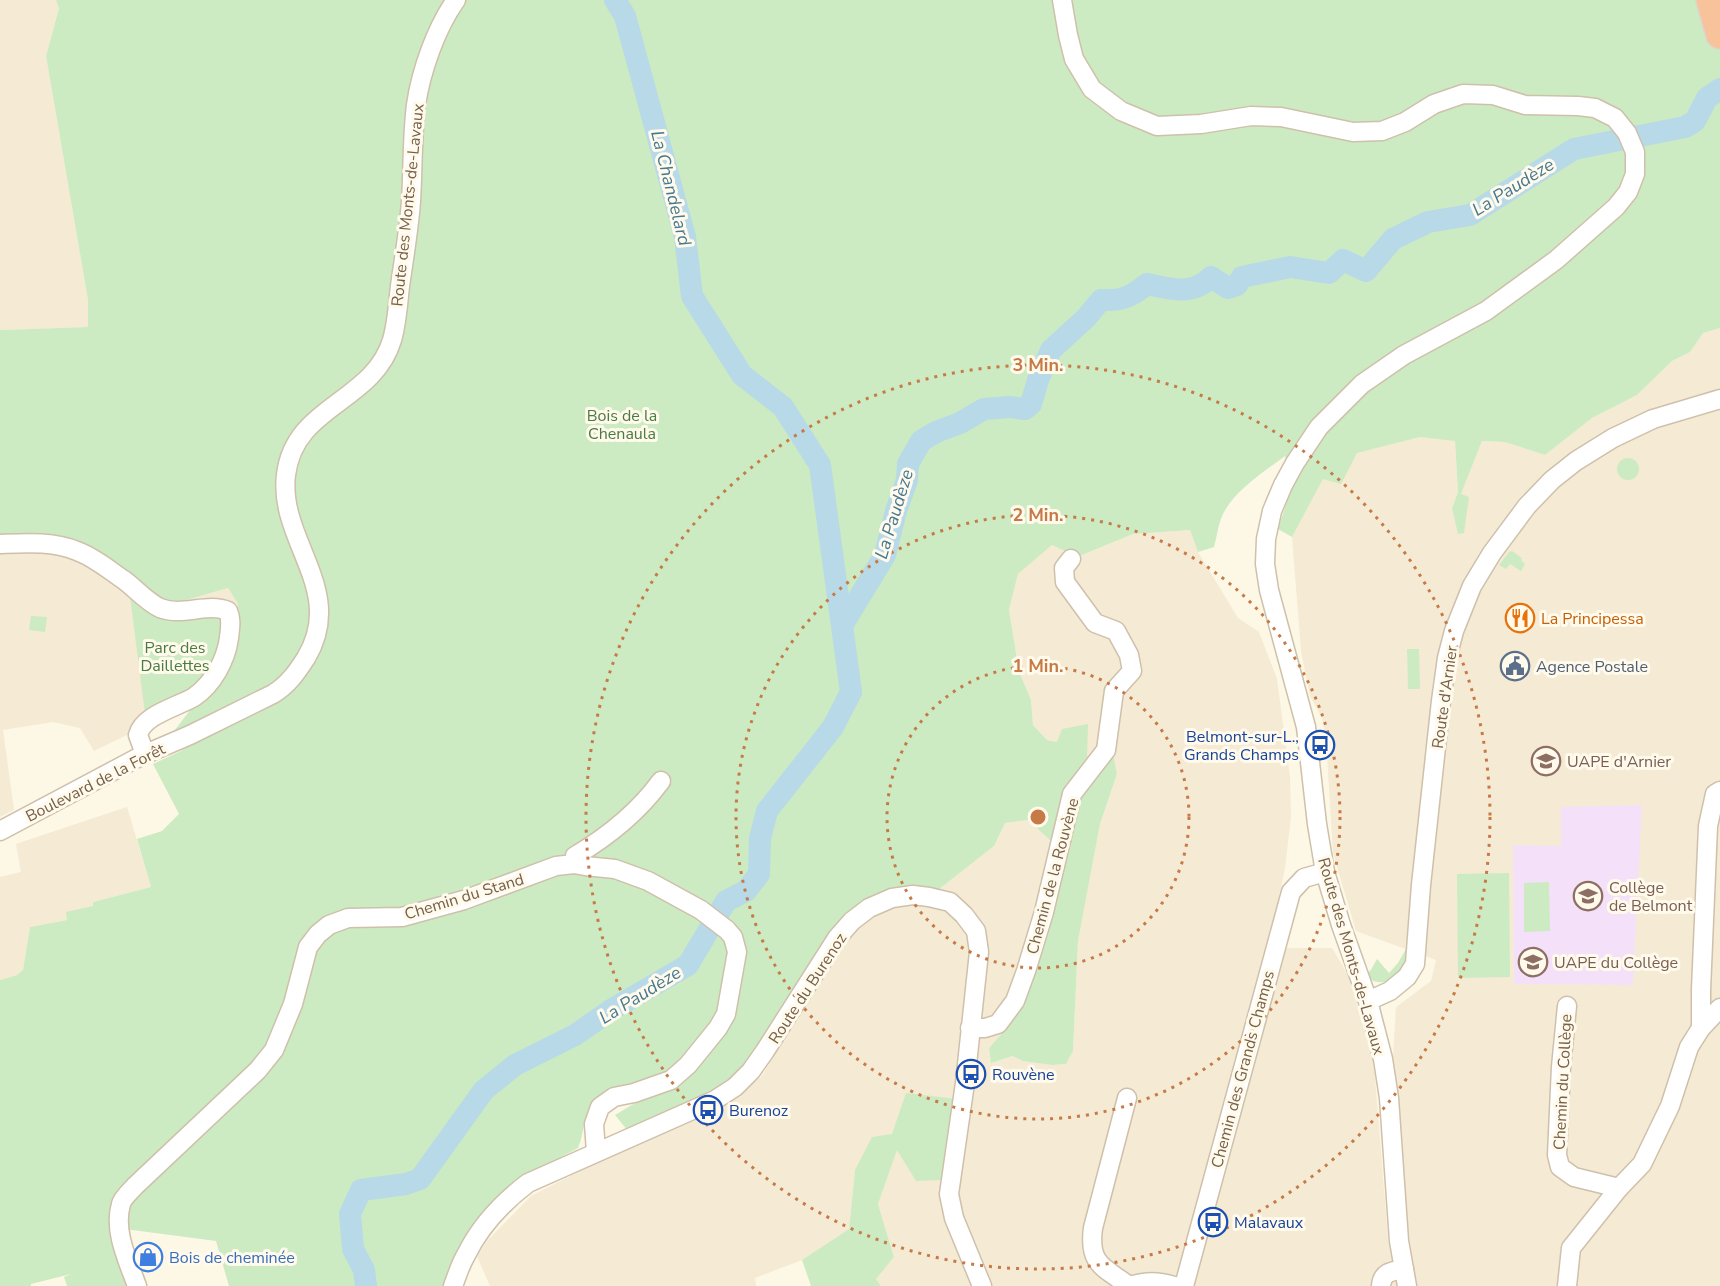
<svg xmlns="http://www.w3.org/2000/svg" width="1720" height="1286" font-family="'Nunito Sans',sans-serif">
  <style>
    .residential { fill: #f5ead3 }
    .education { fill: #f4e1f9 }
    .green { fill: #ccebc2 }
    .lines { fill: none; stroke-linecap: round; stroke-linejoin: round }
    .river { stroke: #b8d9e7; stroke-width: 22 }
    .minor-casing { stroke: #cfc0ab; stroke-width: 21 }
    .highway-casing { stroke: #dbd6d0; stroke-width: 30 }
    .minor { stroke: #fff; stroke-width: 18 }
    .highway { stroke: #f8c29a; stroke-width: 27 }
    .ring { fill: none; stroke: #c67a48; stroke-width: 3; stroke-dasharray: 3 6 }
    .labels { text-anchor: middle; stroke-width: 6; stroke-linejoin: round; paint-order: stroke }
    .street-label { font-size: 16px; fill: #766049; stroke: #fffaeb }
    .park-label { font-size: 16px; fill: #497c41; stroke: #fffaeb }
    .food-label { font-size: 16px; fill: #c56008; stroke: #fffaeb; text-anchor: start }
    .service-label { font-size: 16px; fill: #4e5e75; stroke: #fffaeb; text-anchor: start }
    .transit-label { font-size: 16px; fill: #164399; stroke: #fffaeb; text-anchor: start }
    .education-label { font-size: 16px; fill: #785e54; stroke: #fffaeb; text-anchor: start }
    .shop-label { font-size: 16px; fill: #366cbe; stroke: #fffaeb; text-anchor: start }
    .water-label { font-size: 18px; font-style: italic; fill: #457891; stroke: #fffaeb }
    .centre { fill: #c67a48; stroke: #fffaeb; stroke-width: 3 }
    .ring-label { font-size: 18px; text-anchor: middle; font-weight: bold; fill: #c67a48; stroke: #fffaeb; stroke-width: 6; stroke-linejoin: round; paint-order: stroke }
  </style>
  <rect width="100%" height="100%" fill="#fdf7e5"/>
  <g class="residential">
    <polygon points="0,0 56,0 59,7 46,56 88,300 88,327 0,330"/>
    <polygon points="1720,328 1720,1286 1416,1286 1406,1214 1402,1149 1393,1057 1396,1007 1431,981 1436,960 1356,931 1333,853 1326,739 1322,718 1310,696 1301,651 1292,537 1323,479 1356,453 1420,437 1455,440 1458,492 1452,508 1461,494 1482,441 1505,442 1545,455 1592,418 1637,395 1672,361 1690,352 1703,333"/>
    <polygon points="1190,530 1198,552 1238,618 1259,632 1277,679 1290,777 1291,817 1285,868 1268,948 1332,948 1348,975 1364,1026 1374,1064 1388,1240 1399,1286 881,1286 876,1279 894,1257 878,1204 897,1149 891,1134 855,1170 849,1229 802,1260 755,1278 756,1286 490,1286 477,1256 488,1240 531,1196 606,1158 722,1109 762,1076 835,949 868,916 900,903 925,903 938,890 994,846 1005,823 1028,820 1050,839 1033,964 1021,1000 1003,1032 989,1048 991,1063 1014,1056 1024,1061 1052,1065 1066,1064 1073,1051 1078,941 1100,824 1117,774 1087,756 1057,742 1047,740 1033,725 1031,700 1019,671 1009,610 1018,574 1052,545 1077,557 1133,534"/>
    <polygon points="0,536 48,536 78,541 120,567 183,601 228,588 238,604 227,670 198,700 94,751 80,728 53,722 3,730 14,810 0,817"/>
    <polygon points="127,807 151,887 93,902 93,906 67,920 30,927 23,970 17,975 0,980 0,877 21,872 16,844"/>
  </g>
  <polygon class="education" points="1642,805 1633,985 1514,984 1513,845 1561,846 1561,807"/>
  <g class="green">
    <path d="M56,0H1720V328L1703,333L1690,352L1672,361L1637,395L1592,418L1545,455L1505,442L1482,441L1461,494L1469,497L1464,533L1458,534L1452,508L1458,492L1455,441L1420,437L1357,453L1341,484L1323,479L1292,537L1278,529L1291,489L1285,456C1264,472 1235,490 1223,514C1218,524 1217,537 1214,547L1198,552L1190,530L1133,534L1077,557L1052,545L1018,574L1009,610L1019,671L1031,700L1033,725L1047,740L1057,742L1062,729L1088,724L1087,756L1102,766L1113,755L1117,774L1100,824L1078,941L1073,1051L1066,1064L1052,1065L1023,1061L1013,1056L991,1063L989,1048L1003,1032L1021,1000L1033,964L1050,840L1028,820L1005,823L994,846L938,890C928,889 916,886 905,887C878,889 855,905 837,924L747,1063L733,1080L714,1092L628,1131L615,1115L645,1097L639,1084C609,1086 592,1096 584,1126C582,1134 581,1141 578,1148L561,1157L562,1161L520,1181L446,1286H229L216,1241L117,1228L129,1286H67L64,1277L71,1274L31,1284V1286H0V980L17,975L23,970L30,927L67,920L66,912L93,906V902L151,887L137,839L162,831L179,814L153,764L183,750L174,731L198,700L227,670L238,604L228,588L183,601L161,600L120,567L78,541L48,536H0V330L88,327V300L46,56L59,8Z"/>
    <circle cx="1628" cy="469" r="11"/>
    <polygon points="1512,551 1522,558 1521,560 1525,564 1521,571 1510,564 1506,569 1499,565 1509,552"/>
    <polygon points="130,596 225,614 226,638 202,685 145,714"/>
    <polygon points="31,616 47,617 45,632 29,630"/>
    <polygon points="1407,649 1419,649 1420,689 1408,689"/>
    <polygon points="1509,873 1510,977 1458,978 1457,874"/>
    <polygon points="1549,882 1550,931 1524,932 1524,883"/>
    <path d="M1406,949L1410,950C1408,956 1407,963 1403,969C1395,981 1375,989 1366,974L1371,970L1377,959L1389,973L1398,963Z"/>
    <polygon points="906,1093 957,1099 942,1180 916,1181 897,1150 878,1204 894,1257 876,1279 881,1286 811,1286 802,1260 849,1229 855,1170 872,1137 892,1134"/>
  </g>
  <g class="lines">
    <g class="river">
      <path d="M843,624L885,555L896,511L907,480L908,464L921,441L936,432L960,423L984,409L1010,407L1025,409L1031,404L1038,380L1051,350L1086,318L1101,300C1122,301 1131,297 1147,284C1171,289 1192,296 1211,277L1228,288L1237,285L1242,277L1290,267L1329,273L1343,260L1366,271L1393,239L1428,222L1470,215L1574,149L1685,127L1695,121L1707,98L1720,89"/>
      <polyline points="366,1286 364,1270 353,1249 350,1214 361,1190 406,1184 420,1179 484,1090 515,1065 575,1035 611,1010 688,965 726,901 746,891 759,874 760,838 767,811 833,727 851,692 820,465 783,407 742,375 692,296 685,237 625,16 615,0"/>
    </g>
    <g class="minor-casing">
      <g id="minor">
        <polyline points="1062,0 1068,35 1074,59 1092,89 1121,111 1157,126 1201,124 1251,116 1281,117 1353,132 1382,131 1405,122 1434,104 1463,94 1493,95 1525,105 1578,106 1595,108 1615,118 1627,133 1635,152 1635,174 1628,192 1616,207 1556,260 1486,311 1404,355 1362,384 1319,427 1295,463 1283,485 1272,511 1266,539 1265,564 1269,590 1306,727 1317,824 1325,872 1341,925 1368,1001 1383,1059 1389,1098 1399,1241 1407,1286"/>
        <path d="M0,544C25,543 53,541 77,551C94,557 109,570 124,580C136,589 147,602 160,608C183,617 207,602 228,611C232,620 230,628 229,638C226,660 213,684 194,697C177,707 143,715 138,735L145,754"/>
        <path d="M0,831L141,756L190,735L273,694C288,685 297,672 306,658C347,590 278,541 286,475C294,405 373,403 392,340C397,323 398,304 400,286C404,258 409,229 411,201C413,169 412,137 416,105C421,71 436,28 456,0"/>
        <path d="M574,864L575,856C607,837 639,811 661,781"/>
        <polyline points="1368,1001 1390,991 1407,977 1415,964 1421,885 1441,701 1447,658 1454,631 1472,586 1492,553 1527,506 1552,480 1576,461 1613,438 1653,419 1720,399"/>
        <polyline points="1567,1006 1561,1067 1557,1155 1560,1167 1574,1177 1619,1188"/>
        <polyline points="970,1028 985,1028 998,1024 1015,1001 1026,971 1044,912 1072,794 1106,750 1114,691 1132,671 1129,655 1116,631 1095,623 1065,582 1064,568 1071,559"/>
        <polyline points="1701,1028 1701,990 1708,826 1715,794 1720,791"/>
        <path d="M1127,1098L1093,1228C1088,1265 1104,1267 1129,1286"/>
        <path d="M137,1286C128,1261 113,1231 121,1204C123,1197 131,1191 135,1186L258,1070L274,1050L293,1004L308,947L318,934L329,925L348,918L402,917L464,900L556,866L574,864L585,866L615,869L648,881L701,910L727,930L733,937L737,952L726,1014L718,1028L688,1065L671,1080L634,1093L614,1097L600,1107L594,1124L596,1152"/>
        <path d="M453,1286C457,1276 460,1265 466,1255C480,1226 503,1202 528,1183L715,1100L735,1087L751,1071L765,1051L837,938L852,921L869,908L892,898L913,895L929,897L950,902L964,915L976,931L979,952L965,1083L949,1194L954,1218L982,1286"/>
        <path d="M1130,1286C1147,1281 1157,1281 1174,1286"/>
        <polyline points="1184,1286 1291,892 1304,878 1325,872"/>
        <path d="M1381,1286C1382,1272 1392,1271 1404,1269"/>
        <polyline points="1567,1286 1571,1248 1619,1188 1642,1164 1670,1106 1689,1047 1701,1028 1720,1008"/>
      </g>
    </g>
    <g class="highway-casing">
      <polyline id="highway" points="1710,0 1720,35"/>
    </g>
    <use href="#minor" class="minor"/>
    <use href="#highway" class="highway"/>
  </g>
  <g class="ring">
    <circle cx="1038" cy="817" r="151"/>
    <circle cx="1038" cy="817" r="302"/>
    <circle cx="1038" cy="817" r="452"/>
  </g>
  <defs>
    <g id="restaurant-ring" transform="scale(1.5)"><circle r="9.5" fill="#fffaeb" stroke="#e8710a" stroke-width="1.5"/><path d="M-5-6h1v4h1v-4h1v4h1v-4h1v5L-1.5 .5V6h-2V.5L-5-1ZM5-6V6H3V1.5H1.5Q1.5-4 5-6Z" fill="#e8710a"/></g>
    <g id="civic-ring" transform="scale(1.5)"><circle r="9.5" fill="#fffaeb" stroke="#5c6f8a" stroke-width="1.5"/><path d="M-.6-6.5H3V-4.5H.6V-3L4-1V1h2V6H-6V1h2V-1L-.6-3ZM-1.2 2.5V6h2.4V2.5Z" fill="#5c6f8a"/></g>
    <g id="bus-ring" transform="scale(1.5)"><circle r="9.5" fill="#fffaeb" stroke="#1a4fb4" stroke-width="1.5"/><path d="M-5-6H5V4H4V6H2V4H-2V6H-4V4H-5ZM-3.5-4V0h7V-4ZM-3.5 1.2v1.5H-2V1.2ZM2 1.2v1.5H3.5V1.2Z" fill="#1a4fb4"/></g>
    <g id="school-ring" transform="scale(1.5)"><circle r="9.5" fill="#fffaeb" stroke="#8d6e63" stroke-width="1.5"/><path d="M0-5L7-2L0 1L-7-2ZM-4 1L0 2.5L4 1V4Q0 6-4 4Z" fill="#8d6e63"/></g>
    <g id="shop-ring" transform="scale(1.5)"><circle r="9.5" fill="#fffaeb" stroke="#3f7fe0" stroke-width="1.5"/><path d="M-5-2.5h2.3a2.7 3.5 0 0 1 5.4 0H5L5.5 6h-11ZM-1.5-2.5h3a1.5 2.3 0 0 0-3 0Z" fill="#3f7fe0"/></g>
  </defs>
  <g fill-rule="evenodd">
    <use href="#restaurant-ring" x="1520" y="618"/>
    <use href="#civic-ring" x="1515" y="666"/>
    <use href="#bus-ring" x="1320" y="745"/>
    <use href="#school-ring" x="1546" y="761"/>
    <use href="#school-ring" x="1588" y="896"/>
    <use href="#school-ring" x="1533" y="962"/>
    <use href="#bus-ring" x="971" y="1074"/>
    <use href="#bus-ring" x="708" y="1110"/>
    <use href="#bus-ring" x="1213" y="1222"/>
    <use href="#shop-ring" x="148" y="1257"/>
  </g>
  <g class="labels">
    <g class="street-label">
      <text transform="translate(407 205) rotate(-84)" y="6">Route des Monts-de-Lavaux</text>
      <text transform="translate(1444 697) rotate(-82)" y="6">Route d'Arnier</text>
      <text transform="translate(95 782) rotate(-27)" y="6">Boulevard de la Forêt</text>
      <text transform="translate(1052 876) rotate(-75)" y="6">Chemin de la Rouvène</text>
      <text transform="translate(464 896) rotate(-17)" y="6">Chemin du Stand</text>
      <text transform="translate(1352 956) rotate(74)" y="6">Route des Monts-de-Lavaux</text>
      <text transform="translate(807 988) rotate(-57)" y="6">Route du Burenoz</text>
      <text transform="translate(1242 1069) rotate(-75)" y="6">Chemin des Grands Champs</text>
      <text transform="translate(1562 1082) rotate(-87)" y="6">Chemin du Collège</text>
    </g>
    <g class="park-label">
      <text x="622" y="421">Bois de la<tspan x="622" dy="18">Chenaula</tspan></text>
      <text x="175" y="653">Parc des<tspan x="175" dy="18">Daillettes</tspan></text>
    </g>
    <g class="food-label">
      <text x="1541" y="624">La Principessa</text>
    </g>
    <g class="service-label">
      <text x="1536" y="672">Agence Postale</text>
    </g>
    <g class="transit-label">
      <text x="1299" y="742" text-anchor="end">Belmont-sur-L.,<tspan x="1299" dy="18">Grands Champs</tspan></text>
      <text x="992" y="1080">Rouvène</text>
      <text x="729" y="1116">Burenoz</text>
      <text x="1234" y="1228">Malavaux</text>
    </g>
    <g class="education-label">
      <text x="1567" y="767">UAPE d'Arnier</text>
      <text x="1609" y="893">Collège<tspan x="1609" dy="18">de Belmont</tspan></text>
      <text x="1554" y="968">UAPE du Collège</text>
    </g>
    <g class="shop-label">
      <text x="169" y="1263">Bois de cheminée</text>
    </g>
    <g class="water-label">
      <text transform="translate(1513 187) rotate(-32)" y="6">La Paudèze</text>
      <text transform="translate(671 188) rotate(76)" y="6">La Chandelard</text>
      <text transform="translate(894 514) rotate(-73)" y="6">La Paudèze</text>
      <text transform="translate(640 995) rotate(-32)" y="6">La Paudèze</text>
    </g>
  </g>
  <circle cx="1038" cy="817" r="9" class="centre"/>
  <g class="ring-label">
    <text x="1038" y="371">3 Min.</text>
    <text x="1038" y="521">2 Min.</text>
    <text x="1038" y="672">1 Min.</text>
  </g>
</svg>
